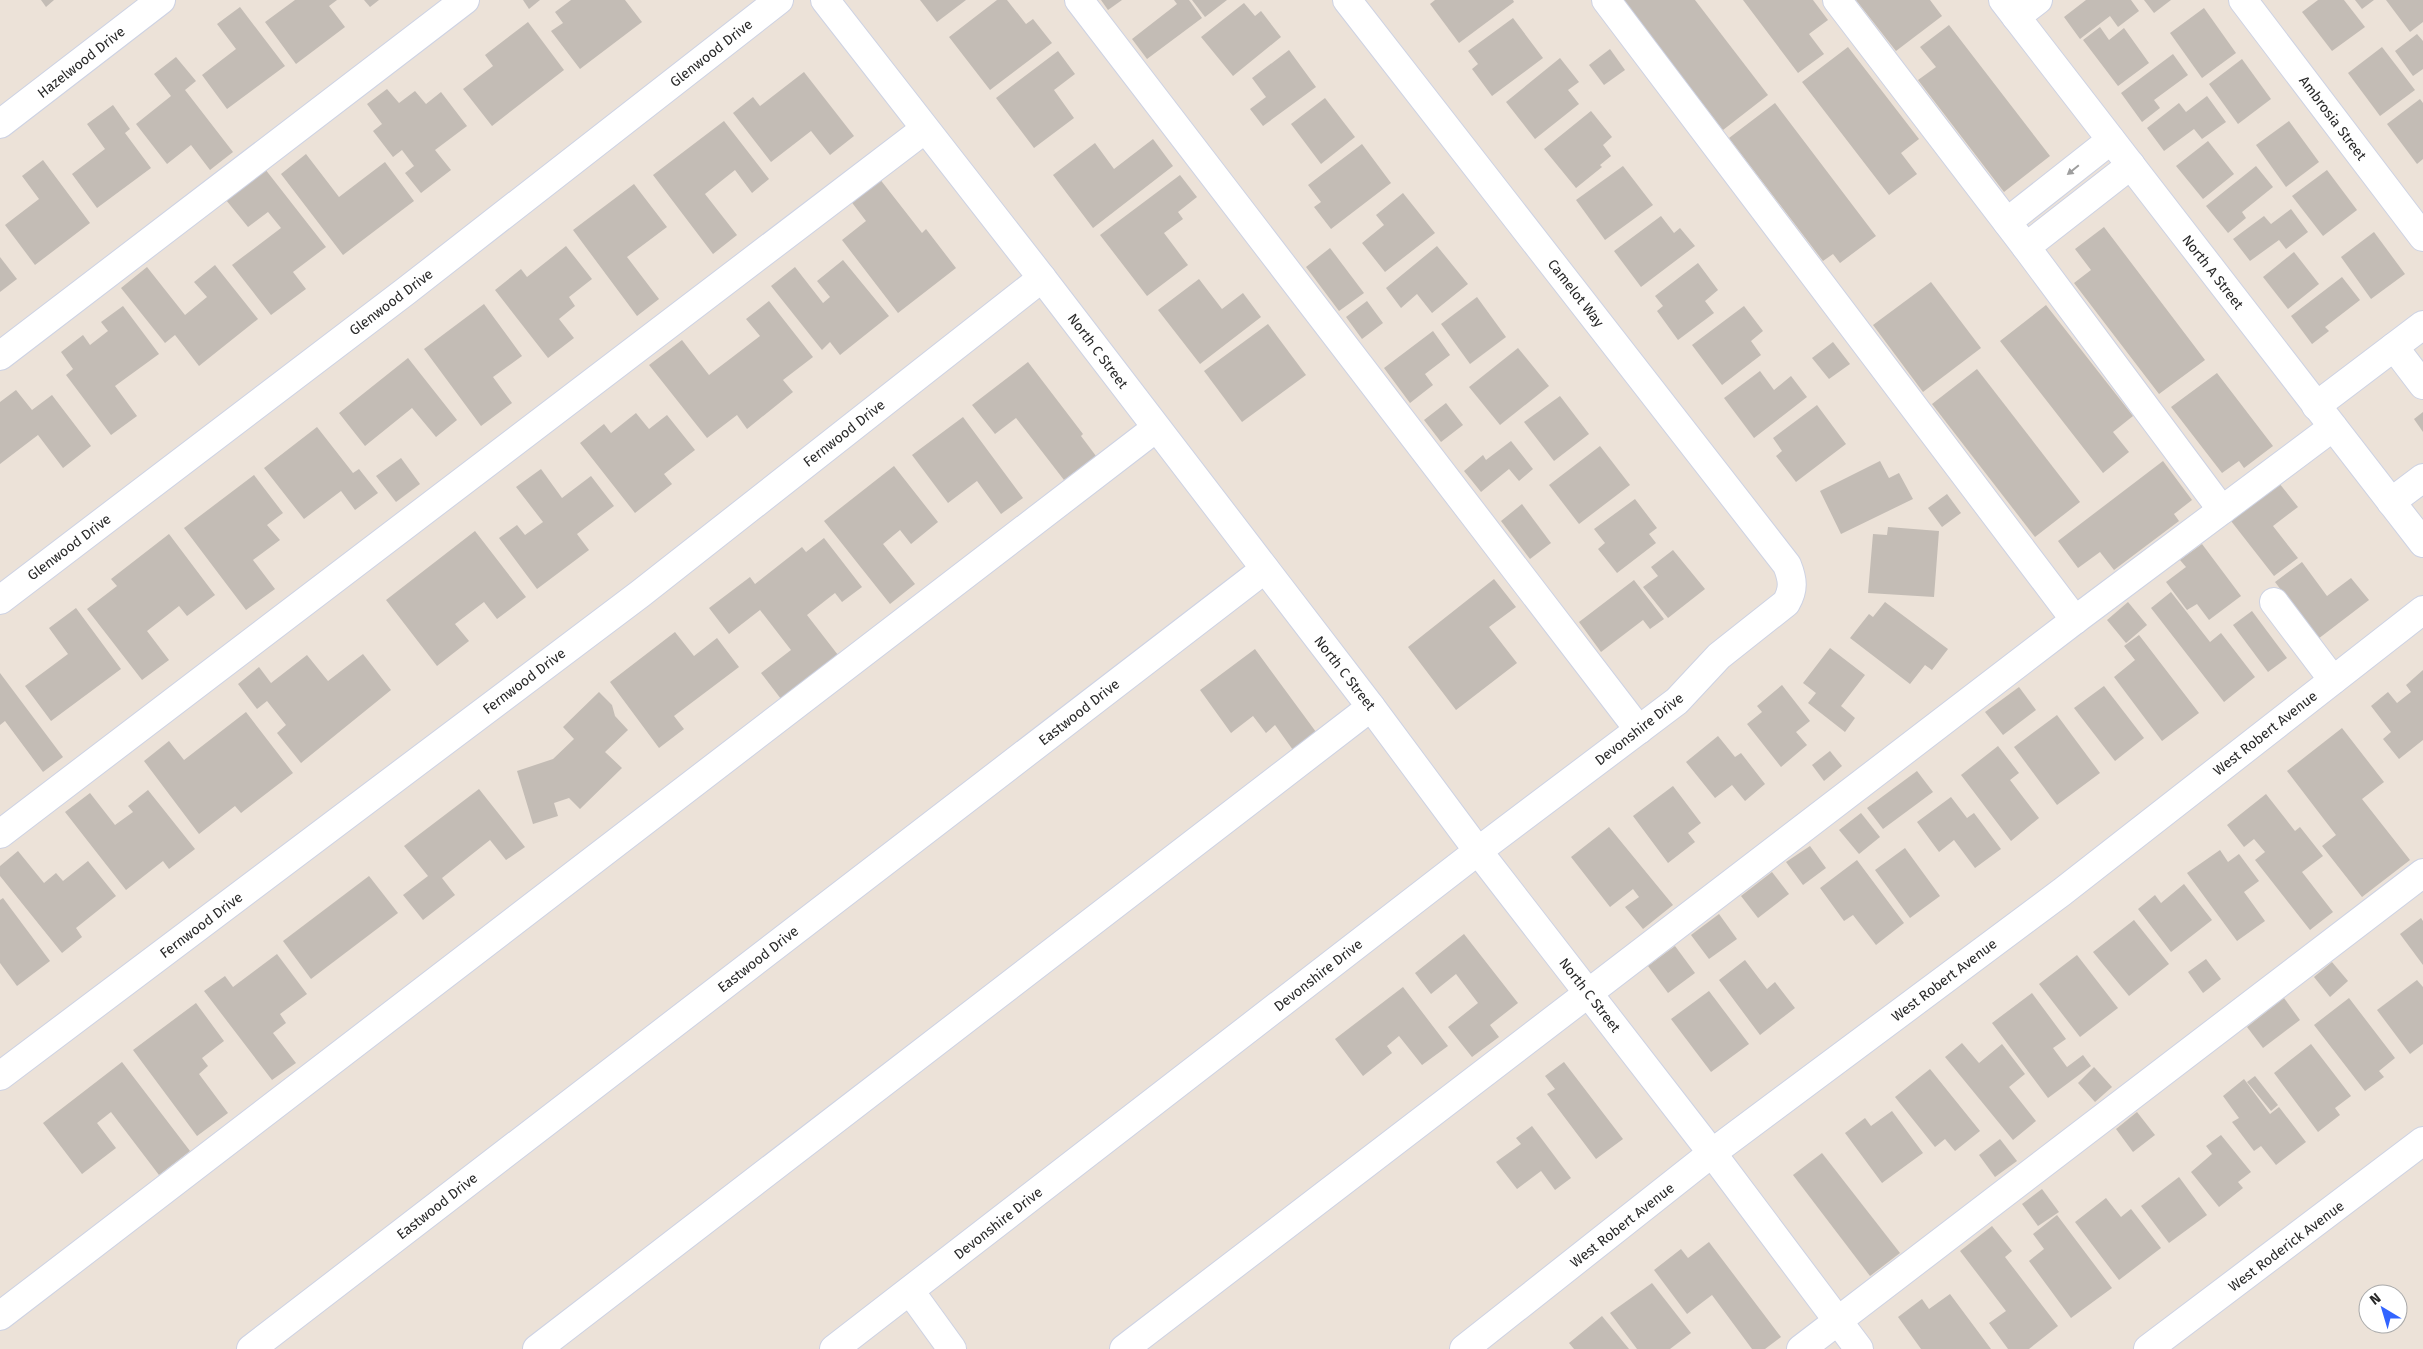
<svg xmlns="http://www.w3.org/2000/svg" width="2423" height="1349" font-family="'Fira Sans',sans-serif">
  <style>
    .building { fill: #c3bcb5 }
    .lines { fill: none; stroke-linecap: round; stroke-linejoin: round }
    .minor-casing { stroke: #cdd2e3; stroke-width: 30 }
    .minor { stroke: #fff; stroke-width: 28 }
    .oneway { fill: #9e9e9e }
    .labels { text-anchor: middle; stroke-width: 4.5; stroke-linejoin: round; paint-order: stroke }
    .street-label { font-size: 14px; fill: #282828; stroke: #fff }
  </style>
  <rect width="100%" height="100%" fill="#ece2d8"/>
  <g class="building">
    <polygon points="41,0 54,0 46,7"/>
    <polygon points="295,0 337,0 329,6 345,27 296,64 265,22"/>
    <polygon points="364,0 379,0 370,7"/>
    <polygon points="523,0 540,0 529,9"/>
    <polygon points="571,0 625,0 642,22 580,69 551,31 563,23 555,12"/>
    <polygon points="920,0 966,0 937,22"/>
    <polygon points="997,0 1007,0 1026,24 1033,19 1052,43 990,90 949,37"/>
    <polygon points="1101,0 1122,0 1108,10"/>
    <polygon points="1174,0 1189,0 1202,18 1147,59 1132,39 1177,4"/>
    <polygon points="1192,0 1227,0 1205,17"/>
    <polygon points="1435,0 1513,0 1514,2 1459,43 1430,4"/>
    <polygon points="1623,0 1695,0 1768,95 1723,130"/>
    <polygon points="1743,0 1813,0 1828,20 1809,34 1824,54 1798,73"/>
    <polygon points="1856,0 1930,0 1942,16 1896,51"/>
    <polygon points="2086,0 2131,0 2139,11 2118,27 2110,16 2080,39 2064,17"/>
    <polygon points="2144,0 2171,0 2154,13"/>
    <polygon points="2318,0 2344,0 2365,27 2332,51 2302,12"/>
    <polygon points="2355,0 2374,0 2362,9"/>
    <polygon points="2386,0 2423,0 2423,22 2410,32"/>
    <polygon points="1244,3 1255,16 1261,11 1281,37 1233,76 1201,37"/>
    <polygon points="240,7 285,66 227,109 202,75 236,49 217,24"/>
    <polygon points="2204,8 2236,53 2202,78 2170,33"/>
    <polygon points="1513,18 1543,58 1492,96 1472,69 1478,64 1468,51"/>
    <polygon points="528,22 564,70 492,126 463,89 493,66 485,55"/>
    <polygon points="1949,25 2050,156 2004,192 1918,80 1936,67 1920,47"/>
    <polygon points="2100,27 2109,40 2124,28 2149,63 2118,86 2083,40"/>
    <polygon points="2417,34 2423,41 2423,69 2413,76 2395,51"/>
    <polygon points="1848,47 1919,139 1901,153 1917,174 1889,195 1802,82"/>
    <polygon points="2382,47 2415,90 2380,116 2348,73"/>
    <polygon points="1610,49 1625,70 1604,85 1589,65"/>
    <polygon points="1289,50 1316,87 1263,126 1250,109 1266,97 1252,78"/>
    <polygon points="1058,51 1075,74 1054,90 1074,118 1034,148 996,98"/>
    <polygon points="2173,54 2188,75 2154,100 2160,108 2142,122 2121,93"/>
    <polygon points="176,57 196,81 185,90 233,152 210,170 191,145 167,164 136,124 171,96 154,74"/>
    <polygon points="1560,58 1579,82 1568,90 1579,104 1535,139 1506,102"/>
    <polygon points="2242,59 2271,99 2238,124 2209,84"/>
    <polygon points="804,72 854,136 830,155 811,131 771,162 733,113 753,97 760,106"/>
    <polygon points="387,89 399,103 415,91 426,104 441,92 467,126 435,150 451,170 421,193 405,173 414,166 402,150 393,157 373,131 382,124 367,104"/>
    <polygon points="2207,96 2226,122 2202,139 2194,129 2164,151 2147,128 2179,103 2186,112"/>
    <polygon points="1325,98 1355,137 1321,164 1291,124"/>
    <polygon points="2420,99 2423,103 2423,159 2417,164 2387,124"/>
    <polygon points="1775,103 1876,236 1840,263 1833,254 1823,261 1729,138"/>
    <polygon points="113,105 130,129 125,133 151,168 97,208 72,174 105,149 87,124"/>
    <polygon points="1591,111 1612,137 1603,145 1611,156 1600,165 1602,167 1576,188 1544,149"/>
    <polygon points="724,121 769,179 752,193 735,170 705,194 737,235 713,254 653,175"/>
    <polygon points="2289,121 2319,162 2286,187 2256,145"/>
    <polygon points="1153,139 1173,166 1093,228 1053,175 1095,143 1114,169"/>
    <polygon points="2208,141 2234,174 2203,199 2176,166"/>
    <polygon points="1362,144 1391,183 1331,229 1314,207 1321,202 1308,185"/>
    <polygon points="306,154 339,197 385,162 414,201 343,255 281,174"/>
    <polygon points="43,160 90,223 35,265 5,225 39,199 22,176"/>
    <polygon points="1623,166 1653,205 1605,240 1576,200"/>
    <polygon points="2256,166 2273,187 2242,212 2246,218 2228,233 2206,206"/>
    <polygon points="265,169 326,247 293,272 306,289 271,315 232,265 281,228 268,212 248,227 226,200"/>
    <polygon points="2327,170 2357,210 2323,236 2292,196"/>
    <polygon points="1180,175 1197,197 1178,212 1183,219 1164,233 1188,265 1147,296 1100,235"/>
    <polygon points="879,178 922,233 926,229 956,268 898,313 842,240 866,221 850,200"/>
    <polygon points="634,184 667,227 627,257 659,299 637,316 573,230"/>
    <polygon points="1403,193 1435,233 1385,272 1362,243 1384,225 1376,215"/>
    <polygon points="2291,209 2308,232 2286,249 2279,240 2250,261 2233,239 2264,216 2271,224"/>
    <polygon points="1661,216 1674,233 1680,228 1695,246 1641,287 1614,251"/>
    <polygon points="2104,227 2205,360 2159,394 2074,283 2091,270 2075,249"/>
    <polygon points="2374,232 2405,274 2371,299 2341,257"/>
    <polygon points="566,246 592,279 569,297 575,306 559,319 574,338 548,358 495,290 521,269 527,277"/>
    <polygon points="1437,246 1468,284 1432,313 1417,294 1401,308 1386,288"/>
    <polygon points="1330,248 1364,293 1339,311 1306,267"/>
    <polygon points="2294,252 2319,284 2288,309 2263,277"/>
    <polygon points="0,257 17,279 0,292"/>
    <polygon points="843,260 889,316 840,355 830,342 822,350 771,286 795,267 823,303 830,297 817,281"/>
    <polygon points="1698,263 1718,290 1705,301 1714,313 1678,340 1657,311 1663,306 1655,296"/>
    <polygon points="215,265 258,319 199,366 175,335 165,343 121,288 147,267 185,315 207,297 194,282"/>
    <polygon points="2342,277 2360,300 2325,327 2329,331 2312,344 2291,316"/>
    <polygon points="1199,279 1222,309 1243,293 1261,317 1200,364 1158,310"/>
    <polygon points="1931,282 1981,348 1923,392 1873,325"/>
    <polygon points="1477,297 1506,337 1470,364 1441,324"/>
    <polygon points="769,301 813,357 783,380 793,392 747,429 737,415 707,438 649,365 682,340 709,375 760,336 746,319"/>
    <polygon points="1367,301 1383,323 1362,339 1346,317"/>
    <polygon points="484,304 522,356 493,377 512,403 481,426 424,349"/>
    <polygon points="2046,305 2133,416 2113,432 2129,452 2103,473 2000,341"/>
    <polygon points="123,306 159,354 115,386 137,416 111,435 66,375 73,369 61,352 83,335 90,345 108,331 101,322"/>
    <polygon points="1744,306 1763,331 1751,341 1761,355 1722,385 1692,345"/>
    <polygon points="1268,324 1306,375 1242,422 1204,371"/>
    <polygon points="1433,331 1450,355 1425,374 1433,385 1410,403 1384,368"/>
    <polygon points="1833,342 1850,364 1829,379 1812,358"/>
    <polygon points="1518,348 1549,386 1500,425 1469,387"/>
    <polygon points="408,358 457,420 436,437 412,408 365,446 339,413"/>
    <polygon points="1028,362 1083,434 1081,436 1096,456 1064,480 1016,418 995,434 972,405"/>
    <polygon points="1977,369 2080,502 2035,537 1932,404"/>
    <polygon points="1760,371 1774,390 1791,376 1807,397 1754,438 1724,398"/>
    <polygon points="2217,373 2273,446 2244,468 2239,461 2222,473 2171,407"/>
    <polygon points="16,390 32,410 52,395 91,446 63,468 38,435 0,464 0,402"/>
    <polygon points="1560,396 1589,434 1554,461 1524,422"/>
    <polygon points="1446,403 1463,425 1441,442 1424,420"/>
    <polygon points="1817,405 1846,444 1796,482 1776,456 1782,451 1773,438"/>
    <polygon points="2423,412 2423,432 2414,419"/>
    <polygon points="636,413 649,429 667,415 695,450 664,474 672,484 635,513 580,443 604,424 611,433"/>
    <polygon points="963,417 1023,498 1001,514 977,481 948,503 912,455"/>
    <polygon points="317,427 353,473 359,469 378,493 355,510 341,491 304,519 264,468"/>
    <polygon points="1511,441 1533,469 1519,481 1509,469 1481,492 1464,471 1483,455 1486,460"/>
    <polygon points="1600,446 1630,485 1579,524 1549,485"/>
    <polygon points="401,458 420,484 396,502 376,476"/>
    <polygon points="1880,461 1889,478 1899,473 1913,499 1841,534 1820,491"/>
    <polygon points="2163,461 2192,500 2174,514 2179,521 2114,570 2100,552 2078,568 2058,541"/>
    <polygon points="894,466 938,522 911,544 900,530 883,544 915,584 890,604 824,521"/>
    <polygon points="541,469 562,498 591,476 614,506 577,534 589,550 537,589 499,538 517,525 525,535 543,522 516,487"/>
    <polygon points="254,475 283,513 267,525 280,540 253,560 275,589 246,610 184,528"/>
    <polygon points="2279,483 2298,507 2273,526 2298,558 2274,576 2231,521"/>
    <polygon points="1947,494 1961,513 1942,527 1928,508"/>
    <polygon points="1635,499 1657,528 1649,534 1656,543 1617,573 1598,549 1605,543 1594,529"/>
    <polygon points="1522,504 1551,543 1530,559 1501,521"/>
    <polygon points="1888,527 1939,531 1934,597 1868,593 1873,534 1887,535"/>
    <polygon points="475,531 526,597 497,619 484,602 455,624 469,641 437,666 386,600"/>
    <polygon points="169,534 215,595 187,616 179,606 147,631 169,660 142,680 87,609 117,586 111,579"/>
    <polygon points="824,538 862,587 842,602 835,593 807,615 838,655 781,699 761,673 791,650 760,610 729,634 709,608 750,577 755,584 802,547 806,552"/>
    <polygon points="2202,544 2241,596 2209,620 2197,604 2187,610 2166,582 2186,567 2180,560"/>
    <polygon points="1673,550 1705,589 1668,618 1643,587 1658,576 1651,567"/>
    <polygon points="2302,562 2327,596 2351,578 2369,600 2318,639 2275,582"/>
    <polygon points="1494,579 1516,607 1489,627 1517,663 1456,710 1408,647"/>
    <polygon points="1634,580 1664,619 1650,629 1643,620 1601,652 1579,622"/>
    <polygon points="2171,592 2210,642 2221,633 2255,677 2224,702 2151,608"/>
    <polygon points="1885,602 1948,649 1932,670 1925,665 1910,684 1850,638 1869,614 1873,617"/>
    <polygon points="2128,602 2147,625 2126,643 2107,620"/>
    <polygon points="76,608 121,669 51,721 25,686 68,654 49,628"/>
    <polygon points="2252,611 2287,658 2268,672 2233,625"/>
    <polygon points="675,632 694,656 717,638 739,667 674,716 684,729 659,748 610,682"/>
    <polygon points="2139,635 2199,713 2162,741 2114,677 2135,660 2124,646"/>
    <polygon points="1830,648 1865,675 1841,706 1855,718 1845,732 1808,703 1816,693 1803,683"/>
    <polygon points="1255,649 1316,732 1293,750 1275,725 1266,733 1253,716 1231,733 1200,690"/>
    <polygon points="363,654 391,690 301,763 277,733 286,725 267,701 257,709 238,684 259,667 271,683 307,655 328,681"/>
    <polygon points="2423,670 2423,740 2399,759 2383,739 2391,732 2371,706 2388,692 2397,703 2411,692 2406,685"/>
    <polygon points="0,673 63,757 43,772 5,721 0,725"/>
    <polygon points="1782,685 1810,721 1796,732 1807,745 1781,767 1747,724 1762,712 1757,706"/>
    <polygon points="2104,686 2144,738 2115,761 2074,708"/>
    <polygon points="2019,687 2036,710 2003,735 1985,712"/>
    <polygon points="599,692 612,705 615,716 628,730 605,752 622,768 580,809 569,798 554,803 558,816 533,824 517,771 553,759 574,739 563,727"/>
    <polygon points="246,712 293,773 241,813 235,806 199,834 144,761 169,741 184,760"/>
    <polygon points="2057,715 2100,773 2057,805 2014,747"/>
    <polygon points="2342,728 2384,782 2362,799 2410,860 2362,897 2322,846 2336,835 2287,771"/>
    <polygon points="1718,736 1735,757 1741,753 1765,784 1745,801 1732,785 1715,798 1686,762"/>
    <polygon points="1998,746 2019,773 2010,780 2039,818 2011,841 1961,775"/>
    <polygon points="1830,751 1842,766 1824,781 1812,765"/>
    <polygon points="1917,771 1933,792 1883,829 1867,808"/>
    <polygon points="1673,786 1701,823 1688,833 1695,842 1668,863 1633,816"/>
    <polygon points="479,789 525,847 506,860 490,840 442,878 455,895 423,920 403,895 428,876 404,846"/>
    <polygon points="148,790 195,849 169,869 163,861 126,890 65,812 90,793 115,825 133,812 128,806"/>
    <polygon points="2266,794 2295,831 2300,827 2323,856 2302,872 2333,912 2310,930 2255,860 2265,852 2254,839 2244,847 2227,825"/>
    <polygon points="1951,797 1967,818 1974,813 2001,849 1975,868 1954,840 1939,852 1917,822"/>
    <polygon points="1861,813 1880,837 1859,854 1839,830"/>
    <polygon points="1609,827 1673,905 1643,929 1625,907 1639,897 1633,889 1610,907 1571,857"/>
    <polygon points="1810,846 1826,868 1803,885 1786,862"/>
    <polygon points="1905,848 1940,896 1910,918 1875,870"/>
    <polygon points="2220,850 2228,862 2239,854 2259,881 2244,892 2265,921 2237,941 2187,873"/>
    <polygon points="18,851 44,883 56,873 63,881 88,861 116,896 76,928 82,937 62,953 0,876 0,866"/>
    <polygon points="1857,860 1904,923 1876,945 1853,915 1844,921 1820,888"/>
    <polygon points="1772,872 1789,894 1758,918 1741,896"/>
    <polygon points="369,876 398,913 311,979 283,941"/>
    <polygon points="2184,884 2212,920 2171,952 2138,909 2155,895 2161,903"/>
    <polygon points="3,898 50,961 17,986 0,963 0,900"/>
    <polygon points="1719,914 1737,939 1709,959 1691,935"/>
    <polygon points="2421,918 2423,921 2423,965 2400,934"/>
    <polygon points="2134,920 2169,964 2129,996 2093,952"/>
    <polygon points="1464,934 1518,1003 1490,1025 1499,1037 1472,1057 1448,1027 1478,1003 1456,974 1431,994 1415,973"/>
    <polygon points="1675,946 1695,973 1668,993 1648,966"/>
    <polygon points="277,954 307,994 280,1014 286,1023 273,1033 296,1063 272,1080 204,991 225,976 233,987"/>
    <polygon points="2077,955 2118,1008 2080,1037 2039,984"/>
    <polygon points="2206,959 2221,979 2203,993 2188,972"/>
    <polygon points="1745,960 1767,989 1775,982 1795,1008 1760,1035 1719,980"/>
    <polygon points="2332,962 2348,981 2330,997 2314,977"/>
    <polygon points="2417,980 2423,987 2423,1044 2410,1054 2377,1010"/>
    <polygon points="1403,987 1448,1046 1422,1065 1399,1036 1387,1046 1392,1053 1363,1076 1335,1039"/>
    <polygon points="1709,991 1749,1044 1711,1072 1671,1019"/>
    <polygon points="2032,993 2066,1039 2053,1048 2067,1067 2083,1055 2091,1066 2048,1098 1992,1023"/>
    <polygon points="2284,998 2300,1020 2263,1048 2247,1027"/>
    <polygon points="2349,998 2395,1058 2379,1071 2384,1077 2365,1091 2314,1025"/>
    <polygon points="196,1003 224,1041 202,1058 208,1066 199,1074 228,1113 197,1136 133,1050"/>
    <polygon points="1962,1043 1979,1063 2002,1044 2025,1074 2009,1087 2036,1121 2013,1140 1945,1057"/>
    <polygon points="2311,1044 2351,1096 2335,1108 2340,1115 2318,1132 2274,1073"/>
    <polygon points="122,1062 190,1151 159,1175 111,1112 97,1123 116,1148 82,1174 43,1123"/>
    <polygon points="1564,1062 1623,1139 1596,1159 1547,1094 1555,1089 1545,1076"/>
    <polygon points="2094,1067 2112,1087 2095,1102 2078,1083"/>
    <polygon points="1930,1069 1980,1131 1955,1151 1945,1139 1935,1147 1895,1097"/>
    <polygon points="2255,1076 2278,1105 2271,1111 2247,1082"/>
    <polygon points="2244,1079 2270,1114 2279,1107 2306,1142 2276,1165 2261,1146 2254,1151 2232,1122 2239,1118 2223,1096"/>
    <polygon points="1892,1111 1923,1153 1882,1183 1845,1133 1865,1118 1871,1126"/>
    <polygon points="2137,1112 2155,1135 2133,1152 2116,1129"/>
    <polygon points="1532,1126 1571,1178 1555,1190 1541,1171 1517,1189 1496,1162 1521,1144 1516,1138"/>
    <polygon points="2221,1135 2251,1172 2238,1182 2243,1188 2219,1207 2191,1172 2212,1154 2206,1146"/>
    <polygon points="2000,1139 2017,1161 1995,1177 1979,1155"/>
    <polygon points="1822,1153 1900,1253 1870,1276 1793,1175"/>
    <polygon points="2179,1177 2207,1215 2169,1243 2141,1206"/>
    <polygon points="2042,1189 2059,1212 2038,1226 2022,1204"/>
    <polygon points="2106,1198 2121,1217 2131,1209 2161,1248 2119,1280 2075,1222"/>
    <polygon points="2057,1215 2112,1288 2071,1318 2029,1261 2044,1249 2033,1234"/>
    <polygon points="1992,1226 2012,1251 2005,1257 2058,1326 2029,1349 2008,1349 1989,1323 2006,1311 1960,1251"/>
    <polygon points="1709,1242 1781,1337 1765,1349 1752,1349 1712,1295 1687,1314 1654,1270 1681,1249 1688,1258"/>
    <polygon points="1652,1283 1691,1333 1670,1349 1637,1349 1610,1313"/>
    <polygon points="1950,1294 1991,1349 1921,1349 1898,1317 1922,1299 1929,1309"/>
    <polygon points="1602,1316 1629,1349 1574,1349 1569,1343"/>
  </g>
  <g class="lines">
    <g class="minor-casing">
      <g id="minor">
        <polyline points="825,0 1042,278 1371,707 1478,851 1712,1153 1859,1349"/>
        <polyline points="1079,0 1639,730"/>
        <polyline points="1606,0 2075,620"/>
        <polyline points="1837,0 2026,247 2222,510"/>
        <polyline points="2003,0 2423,543"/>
        <polyline points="2243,0 2423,237"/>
        <polyline points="2016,17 2038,0"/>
        <polyline points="0,124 161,0"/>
        <polyline points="2007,222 2111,140"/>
        <polyline points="2026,247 2131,165"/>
        <polyline points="2394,347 2423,385"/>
        <polyline points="0,356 465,0"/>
        <polyline points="2316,406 2423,325"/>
        <polyline points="2391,502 2423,478"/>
        <polyline points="0,600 406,291 779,0"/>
        <polyline points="2274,602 2333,680"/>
        <polyline points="0,834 925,129"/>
        <polyline points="0,1076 640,594 1042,278"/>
        <polyline points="910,1291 952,1349"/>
        <polyline points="0,1316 1156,428"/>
        <polyline points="251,1349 1265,569"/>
        <polyline points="537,1349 1371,707"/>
        <path d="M834,1349L1478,851L1677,701L1719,656L1786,603C1794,589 1793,580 1787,565L1347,0"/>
        <polyline points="1124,1349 2075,620 2333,427"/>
        <polyline points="1464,1349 1712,1153 2062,892 2423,610"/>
        <polyline points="1801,1349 2423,873"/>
        <polyline points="2148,1349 2423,1141"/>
      </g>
    </g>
    <use href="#minor" class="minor"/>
  </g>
  <defs><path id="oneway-solid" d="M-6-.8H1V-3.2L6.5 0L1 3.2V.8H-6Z" transform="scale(1.25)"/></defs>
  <use class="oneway" href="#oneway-solid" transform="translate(2073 170) rotate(141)"/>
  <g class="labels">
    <g class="street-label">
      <text transform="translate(711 53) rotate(-38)" y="5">Glenwood Drive</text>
      <text transform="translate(81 62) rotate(-38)" y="5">Hazelwood Drive</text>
      <text transform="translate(2333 118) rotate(53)" y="5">Ambrosia Street</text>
      <text transform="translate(2213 272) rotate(52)" y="5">North A Street</text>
      <text transform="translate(1576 293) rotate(52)" y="5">Camelot Way</text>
      <text transform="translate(391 302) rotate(-37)" y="5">Glenwood Drive</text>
      <text transform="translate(1098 351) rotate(53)" y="5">North C Street</text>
      <text transform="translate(844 433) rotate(-38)" y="5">Fernwood Drive</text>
      <text transform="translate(69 547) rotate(-37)" y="5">Glenwood Drive</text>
      <text transform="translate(1345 673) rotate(52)" y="5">North C Street</text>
      <text transform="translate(524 681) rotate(-37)" y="5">Fernwood Drive</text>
      <text transform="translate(1079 712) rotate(-38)" y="5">Eastwood Drive</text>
      <text transform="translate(1639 729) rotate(-38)" y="5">Devonshire Drive</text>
      <text transform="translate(2265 733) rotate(-38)" y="5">West Robert Avenue</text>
      <text transform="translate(201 925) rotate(-37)" y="5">Fernwood Drive</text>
      <text transform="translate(758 959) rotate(-38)" y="5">Eastwood Drive</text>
      <text transform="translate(1318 975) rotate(-38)" y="5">Devonshire Drive</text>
      <text transform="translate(1944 980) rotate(-37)" y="5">West Robert Avenue</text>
      <text transform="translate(1590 995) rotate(52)" y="5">North C Street</text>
      <text transform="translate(437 1206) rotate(-38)" y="5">Eastwood Drive</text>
      <text transform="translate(998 1223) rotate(-38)" y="5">Devonshire Drive</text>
      <text transform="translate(1622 1225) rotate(-38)" y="5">West Robert Avenue</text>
      <text transform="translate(2286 1246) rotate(-37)" y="5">West Roderick Avenue</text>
    </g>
  </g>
  <g transform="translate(2383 1309) rotate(322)"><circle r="24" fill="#ffffff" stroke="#a9a9a9"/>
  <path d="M0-4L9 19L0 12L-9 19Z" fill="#3264ff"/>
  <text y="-8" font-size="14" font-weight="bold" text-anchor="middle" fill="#282828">N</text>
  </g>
</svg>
